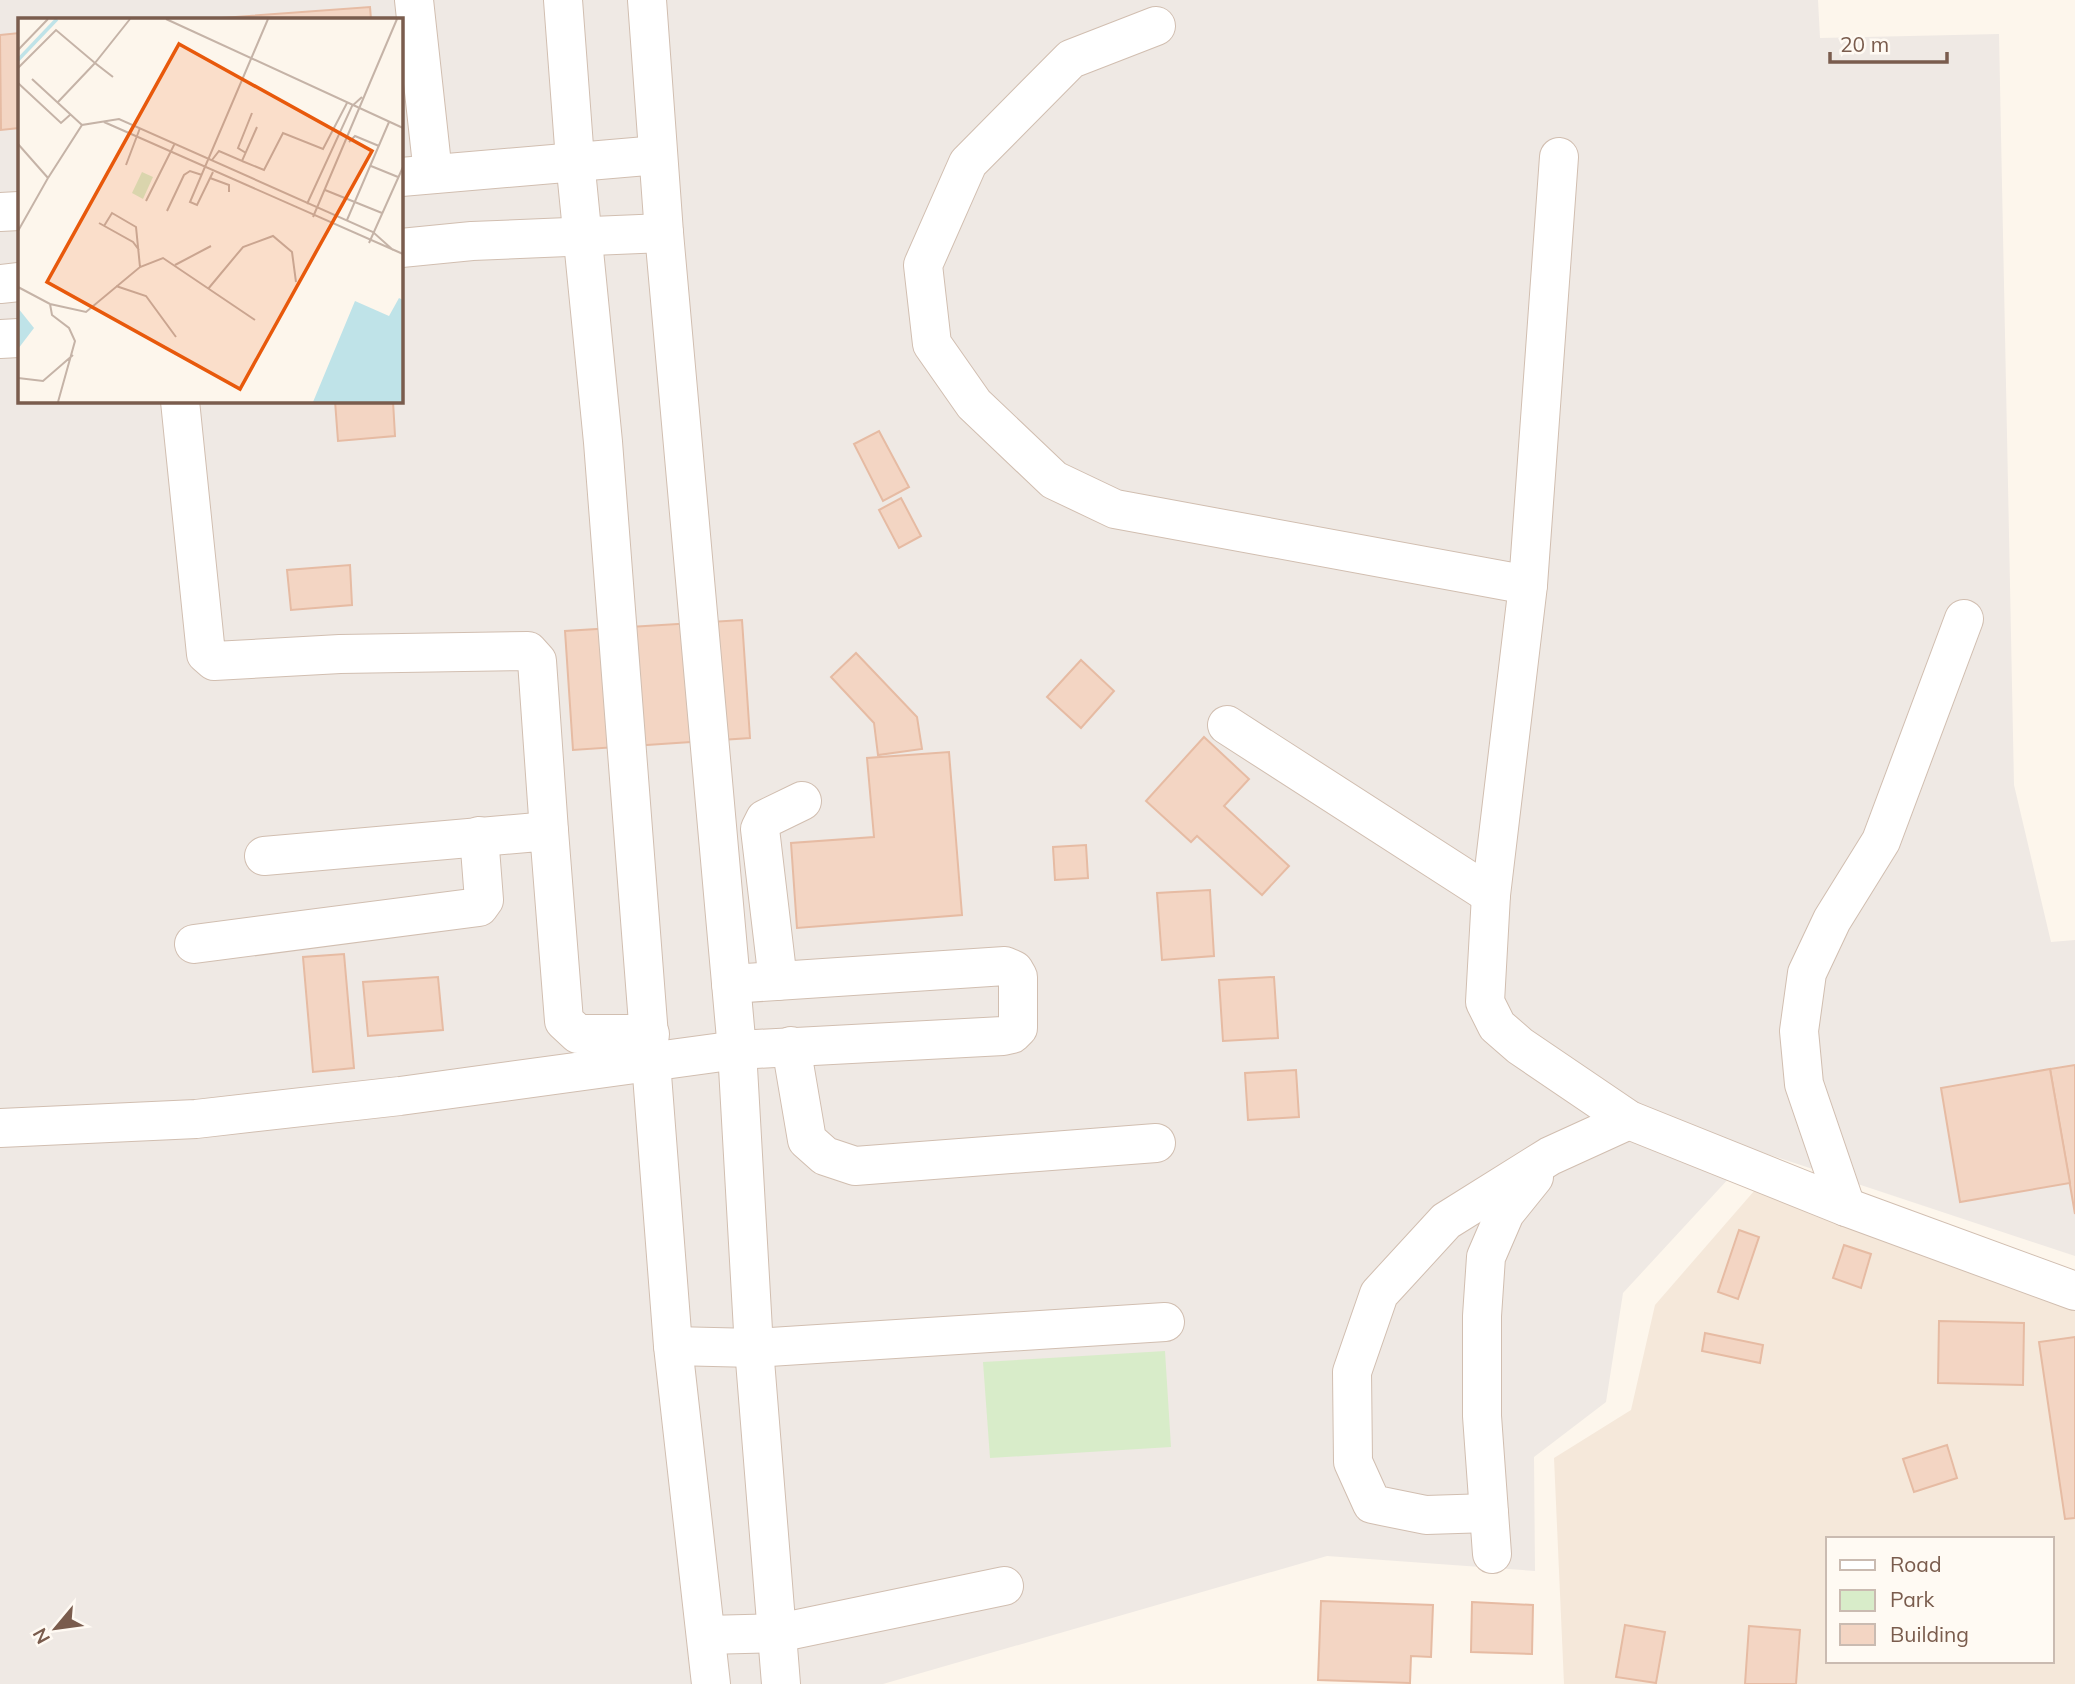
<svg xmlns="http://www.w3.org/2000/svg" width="2075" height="1684" font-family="Mulish,sans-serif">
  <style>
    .residential { fill: #f5e8da; fill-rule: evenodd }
    .industrial { fill: #efe9e4; fill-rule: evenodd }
    .green { fill: #d8ecc9 }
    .building { fill: #f3d5c3; stroke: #e6bba3; stroke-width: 2 }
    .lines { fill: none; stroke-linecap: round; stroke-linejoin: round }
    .minor-casing { stroke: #d1beb0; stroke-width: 40 }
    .minor { stroke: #fff; stroke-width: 38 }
    .inset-river { fill: none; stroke: #bfe3e8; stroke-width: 3.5 }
    .inset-road { fill: none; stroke: #c5b3a7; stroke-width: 2 }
    .view { fill: #e8590c; fill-opacity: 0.15; stroke: #e8590c; stroke-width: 3.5 }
    .inset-edge { fill: none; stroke: #7a5c4d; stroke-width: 3.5 }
  </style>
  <rect width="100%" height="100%" fill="#fdf6ec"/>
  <path class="residential" d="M1768,1175L2075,1274V1684H1564L1554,1458L1631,1410L1655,1305ZM1828,1539H2052V1661H1828Z"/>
  <path class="industrial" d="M0,0H1818L1820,38L1999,34L2014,785L2051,942L2075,940V1256L1755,1150L1623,1293L1606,1402L1534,1457L1535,1571L1327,1556L883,1684H0ZM19,19H401V401H19Z"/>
  <polygon class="green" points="1165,1351 1171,1447 990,1458 983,1362"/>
  <g class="building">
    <polygon points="370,7 371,19 208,19"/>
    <polygon points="19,33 19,128 1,130 0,35"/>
    <polygon points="335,401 393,401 395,436 338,441"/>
    <polygon points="879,431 909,487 883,501 854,444"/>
    <polygon points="901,498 921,536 899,548 879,510"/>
    <polygon points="350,565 352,605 291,610 287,570"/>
    <polygon points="742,620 750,738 573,750 565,631"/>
    <polygon points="856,653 917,717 922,749 878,755 874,723 831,677"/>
    <polygon points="1081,660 1114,691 1081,728 1047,697"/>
    <polygon points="1204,737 1249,779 1224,806 1289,866 1262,895 1197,836 1191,842 1146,801"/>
    <polygon points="949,752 962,915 797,928 791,843 874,837 867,758"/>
    <polygon points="1086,845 1088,878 1055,880 1053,847"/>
    <polygon points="1210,890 1214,956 1162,960 1157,893"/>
    <polygon points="344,954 354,1068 313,1072 303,957"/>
    <polygon points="438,977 443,1030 368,1036 363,982"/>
    <polygon points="1274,977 1278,1038 1223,1041 1219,980"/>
    <polygon points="2075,1065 2075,1214 2050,1069"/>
    <polygon points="2050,1069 2070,1183 1960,1202 1941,1088"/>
    <polygon points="1296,1070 1299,1117 1248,1120 1245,1073"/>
    <polygon points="1739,1230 1759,1237 1738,1299 1718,1292"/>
    <polygon points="1844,1245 1871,1254 1861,1288 1833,1278"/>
    <polygon points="1939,1321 2024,1323 2023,1385 1938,1383"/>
    <polygon points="1705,1333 1763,1345 1760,1363 1702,1351"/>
    <polygon points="2075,1337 2075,1518 2065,1519 2039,1342"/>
    <polygon points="1947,1445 1957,1478 1914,1492 1903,1459"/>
    <polygon points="1321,1601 1433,1605 1431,1657 1411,1656 1410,1683 1318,1680"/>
    <polygon points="1472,1602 1533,1605 1532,1654 1471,1652"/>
    <polygon points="1625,1625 1665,1632 1656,1683 1616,1677"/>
    <polygon points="1749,1626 1800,1630 1796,1684 1745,1684"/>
  </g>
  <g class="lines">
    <g class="minor-casing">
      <g id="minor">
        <polyline points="414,0 433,174"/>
        <polyline points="563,0 575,160 603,442 673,1346 711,1684"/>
        <polyline points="647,0 664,233 737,1050 754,1348 781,1684"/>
        <polyline points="1156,26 1071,59 968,163 923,265 932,344 974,404 1054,480 1115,509 1528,585"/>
        <polyline points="1559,157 1528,585 1491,895 1485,1002 1497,1026 1520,1046 1629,1120 1846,1207 2075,1291"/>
        <polyline points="401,177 658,155"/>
        <polyline points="0,212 19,211"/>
        <polyline points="401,248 472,241 664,233"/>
        <polyline points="0,284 19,282"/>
        <polyline points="0,339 19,338"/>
        <polyline points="180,401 206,654 214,661 340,654 528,651 537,661 549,831"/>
        <polyline points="1227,725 1491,895"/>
        <polyline points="264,856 549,831 564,1021 578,1034 650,1034"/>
        <polyline points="194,944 479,907 484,900 479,836"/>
        <polyline points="778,981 760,829 765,819 802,801"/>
        <polyline points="791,1046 807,1140 825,1156 855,1166 1156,1143"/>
        <polyline points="0,1128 196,1119 400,1096 737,1050 1003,1036 1012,1034 1018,1028 1018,977 1014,970 1005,966 731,984"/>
        <polyline points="1846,1207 1804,1084 1799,1031 1807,973 1832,920 1881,841 1964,619"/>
        <polyline points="673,1346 754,1348 1165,1322"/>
        <polyline points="1489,1513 1426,1515 1372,1504 1353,1462 1352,1372 1379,1294 1446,1221 1550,1156 1629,1120"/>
        <polyline points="1492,1554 1482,1416 1482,1316 1486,1257 1505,1213 1534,1177"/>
        <polyline points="706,1635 778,1633 1004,1586"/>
      </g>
    </g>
    <use href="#minor" class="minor"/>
  </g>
  <g transform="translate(18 18)">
    <rect width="385" height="385" fill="#fdf6ec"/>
    <path d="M124,154L135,159L125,181L114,175Z" fill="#d8ecc9"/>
    <path d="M381,280L385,282V384H295L337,283L371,298ZM0,290L16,310L0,331Z" fill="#bfe3e8"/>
    <path class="inset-river" d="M0,42L39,1"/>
    <path class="inset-road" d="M148,1L385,110M0,32L30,1M0,50L38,12L77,45L40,84M95,59L77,45L112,1M14,61L64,107M0,65L43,105L53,96M86,104L385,236M331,124L337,118L361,128M0,126L30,160L0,213M228,135L220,130L234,95M194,142L201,133L224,143L239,109M224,143L246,152L265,115L305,131L329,85M108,147L122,110M353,148L380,159M195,154L179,187L172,184L250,1M30,160L64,107L101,101L355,214L375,232M192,160L211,167V174M307,172L364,195M128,183L157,125M289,186L334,88L344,79M149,193L166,157L172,153L184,157M295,199L379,1M329,202L371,104M81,205L115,224L121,232M86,208L94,195L118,209L122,249M351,225L385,149M157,247L193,228M98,268L128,278L158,319M0,269L32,286L68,294L122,249L145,240L237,302M190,271L225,229L255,218L274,234L278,264M32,286L34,297L51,310L57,323L40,384M0,360L25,363L55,337"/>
    <path class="view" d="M161,26L354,133L222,371L29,264Z"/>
    <rect width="385" height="385" class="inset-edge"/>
  </g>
  <rect x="1826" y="1537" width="228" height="126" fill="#fffaf3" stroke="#cabbb1" stroke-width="2"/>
  <rect x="1840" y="1560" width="35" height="10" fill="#ffffff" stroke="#cabbb1" stroke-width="2"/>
  <text x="1890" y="1572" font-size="21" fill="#7a5c4d">Road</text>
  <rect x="1840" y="1590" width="35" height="21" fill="#d8ecc9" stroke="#cabbb1" stroke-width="2"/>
  <text x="1890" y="1607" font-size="21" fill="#7a5c4d">Park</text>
  <rect x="1840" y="1624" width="35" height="21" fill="#f3d5c3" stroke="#cabbb1" stroke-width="2"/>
  <text x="1890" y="1642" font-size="21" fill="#7a5c4d">Building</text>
  <g transform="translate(56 1628) rotate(241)" stroke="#fffaf3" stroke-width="5" paint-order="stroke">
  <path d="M0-5L12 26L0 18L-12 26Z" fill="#7a5c4d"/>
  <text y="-10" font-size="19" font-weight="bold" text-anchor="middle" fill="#7a5c4d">N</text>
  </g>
  <path d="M1830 52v10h117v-10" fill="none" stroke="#7a5c4d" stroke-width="3.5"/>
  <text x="1840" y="52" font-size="21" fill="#7a5c4d" stroke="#fffaf3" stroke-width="5" paint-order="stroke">20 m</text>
</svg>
